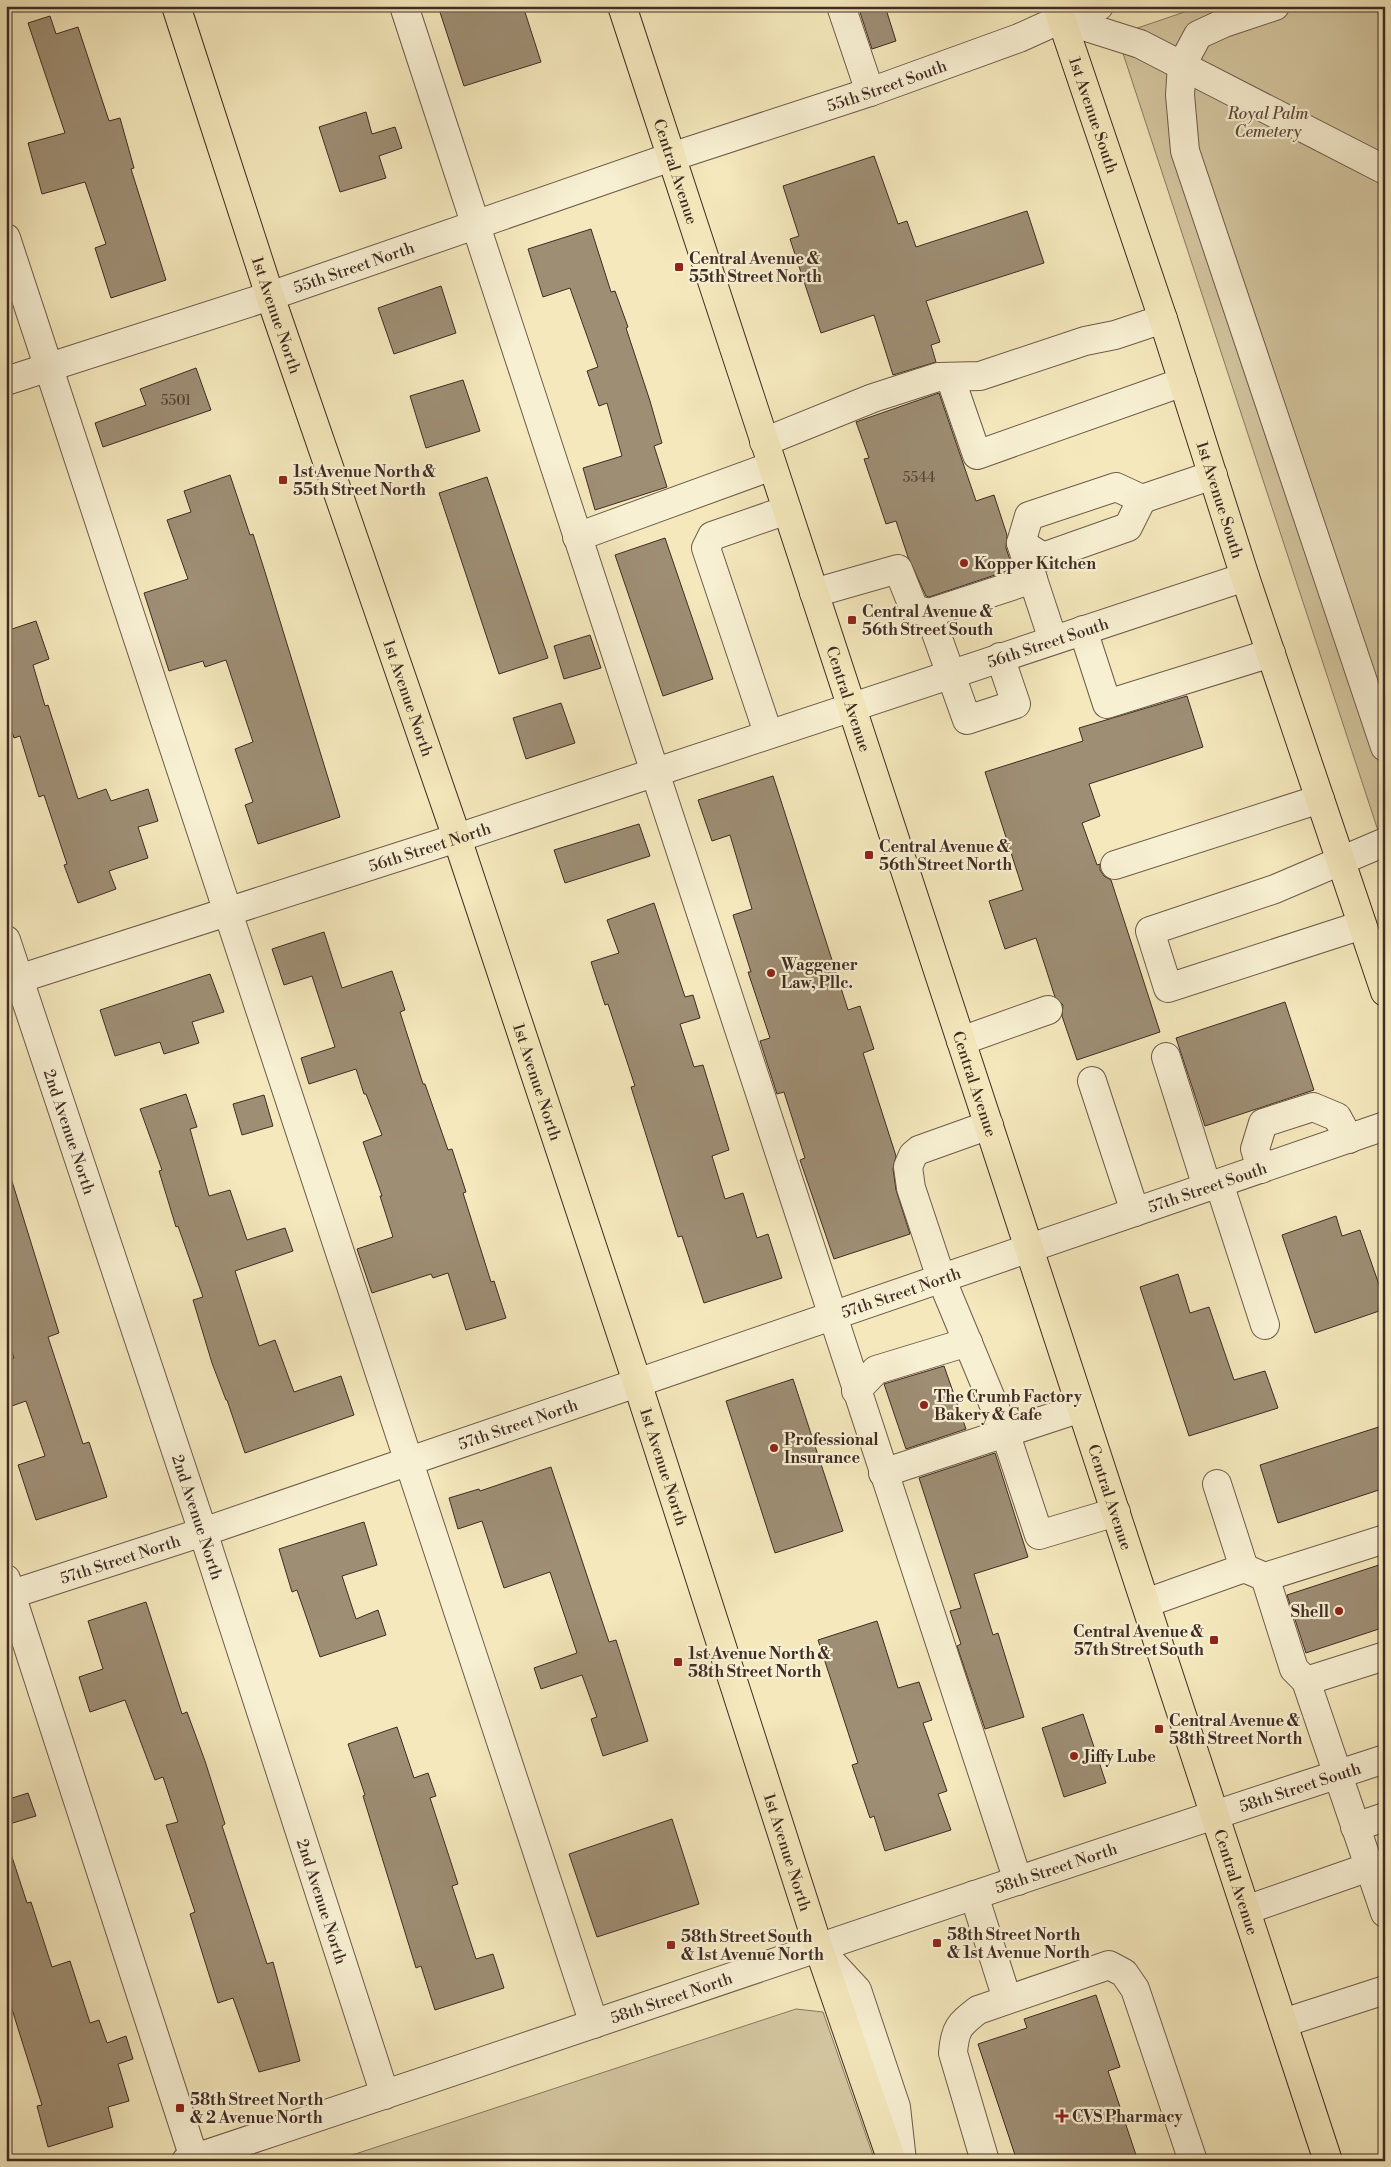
<svg xmlns="http://www.w3.org/2000/svg" width="1391" height="2167" font-family="'Libre Bodoni',serif">
  <style>
    .green { fill: #d5c8a2; stroke: #8a7a64 }
    .building { fill: #9e8e74; stroke: #402c25 }
    .lines { fill: none; stroke-linecap: round; stroke-linejoin: round }
    .minor-casing { stroke: #6d5b4b; stroke-width: 30 }
    .major-casing { stroke: #402c25; stroke-width: 30 }
    .minor { stroke: #f8f0d3; stroke-width: 28 }
    .major { stroke: #f4e8bc; stroke-width: 28 }
    .poi-dot { fill: #8f2418; stroke: #f8f0d3; stroke-width: 2 }
    .labels { text-anchor: middle; stroke-width: 4.5; stroke-linejoin: round; paint-order: stroke }
    .number-label { font-size: 14px; fill: #584439 }
    .street-label { font-size: 16px; fill: #402c25; stroke: #f8f0d3 }
    .park-label { font-size: 16px; font-style: italic; fill: #5e4b3e; stroke: #f8f0d3 }
    .poi-label { font-size: 16px; font-weight: bold; fill: #402c25; stroke: #f8f0d3; text-anchor: start }
  </style>
  <rect width="100%" height="100%" fill="#f4e8bc"/>
  <filter id="stains"><feTurbulence type="fractalNoise" baseFrequency=".004" numOctaves="4"/><feColorMatrix values="0 0 0 0 .2 0 0 0 0 .09 0 0 0 0 .02 0 0 0 .5 -.17"/></filter>
  <radialGradient id="worn" r=".72"><stop offset=".6" stop-color="#630" stop-opacity="0"/><stop offset="1" stop-color="#630" stop-opacity=".3"/></radialGradient>
  <g class="green">
    <polygon points="1202,6 1385,6 1385,852 1117,35"/>
    <polygon points="796,2009 823,2012 875,2161 334,2161"/>
  </g>
  <g class="building">
    <polygon points="438,6 523,6 541,62 464,86"/>
    <polygon points="858,6 885,6 896,41 872,49"/>
    <polygon points="50,16 56,34 78,27 109,121 120,118 134,168 131,169 166,280 111,298 95,248 106,244 85,182 42,194 28,143 65,133 28,23"/>
    <polygon points="366,112 372,134 395,127 402,148 379,156 386,178 340,192 319,127"/>
    <polygon points="874,156 898,224 907,221 916,247 1027,211 1044,263 926,301 940,342 931,345 936,362 893,375 874,315 821,333 790,239 799,236 783,186"/>
    <polygon points="591,229 611,292 615,291 628,327 626,328 650,401 662,443 654,446 667,487 595,510 583,468 622,456 607,403 599,406 587,371 598,367 570,288 543,297 528,249"/>
    <polygon points="441,286 456,333 394,354 378,308"/>
    <polygon points="196,368 211,410 103,447 95,423 146,405 140,389"/>
    <polygon points="463,380 480,431 426,448 410,396"/>
    <polygon points="939,393 976,501 994,495 1007,535 1006,548 1013,569 929,597 926,596 908,557 896,521 886,524 864,459 869,458 856,422"/>
    <polygon points="230,475 250,535 253,534 265,572 340,817 258,844 245,805 253,802 235,749 253,742 226,660 205,667 203,661 169,671 144,593 188,579 167,520 191,512 184,491"/>
    <polygon points="487,477 548,658 499,674 439,493"/>
    <polygon points="665,538 713,679 663,696 615,555"/>
    <polygon points="36,621 49,659 33,665 45,706 48,705 78,799 106,789 111,801 148,789 158,821 138,827 148,858 109,871 116,889 78,903 64,865 67,864 44,795 39,797 20,736 14,738 6,714 6,631"/>
    <polygon points="590,635 601,668 564,679 554,646"/>
    <polygon points="1187,696 1203,747 1089,784 1100,816 1082,823 1097,865 1100,864 1100,870 1104,876 1111,880 1160,1032 1077,1060 1062,1016 1063,1005 1055,997 1036,938 1005,949 989,901 1023,890 985,772 1083,741 1079,728"/>
    <polygon points="561,703 575,743 526,759 513,718"/>
    <polygon points="773,776 848,1010 860,1006 874,1049 863,1053 896,1156 893,1169 896,1190 910,1234 834,1259 800,1160 805,1158 784,1092 777,1094 760,1041 770,1038 748,972 751,972 733,915 752,909 730,835 712,841 698,800"/>
    <polygon points="639,824 650,856 565,883 554,850"/>
    <polygon points="654,903 685,997 693,995 700,1018 680,1024 694,1067 703,1065 729,1150 712,1156 725,1199 743,1193 757,1238 768,1234 782,1278 704,1303 682,1236 678,1237 631,1087 635,1086 608,1004 605,1005 591,962 619,953 607,920"/>
    <polygon points="324,932 342,988 392,971 405,1010 400,1012 423,1084 425,1084 448,1150 452,1149 466,1192 463,1193 491,1282 494,1281 506,1318 466,1330 448,1273 433,1278 431,1274 372,1293 357,1249 393,1237 380,1196 382,1196 363,1142 382,1135 366,1094 364,1094 356,1069 309,1084 301,1058 335,1047 312,976 284,985 272,949"/>
    <polygon points="210,974 224,1012 192,1022 199,1043 164,1054 160,1042 115,1056 100,1010"/>
    <polygon points="1285,1002 1314,1090 1205,1126 1176,1038"/>
    <polygon points="186,1094 197,1127 190,1129 209,1196 230,1190 247,1240 285,1228 293,1251 235,1271 259,1346 275,1340 294,1392 341,1376 354,1415 245,1453 227,1400 226,1400 212,1363 193,1300 203,1297 178,1226 176,1227 159,1171 162,1170 140,1109"/>
    <polygon points="264,1095 273,1126 242,1135 233,1104"/>
    <polygon points="11,1178 59,1333 48,1337 83,1444 89,1442 107,1497 36,1520 18,1465 45,1456 26,1401 6,1408 6,1361 14,1358 6,1336 6,1179"/>
    <polygon points="1336,1216 1342,1236 1360,1230 1385,1302 1385,1309 1315,1333 1282,1235"/>
    <polygon points="1178,1274 1190,1313 1209,1307 1234,1380 1265,1371 1278,1408 1189,1436 1140,1287"/>
    <polygon points="944,1366 966,1429 906,1449 884,1384"/>
    <polygon points="793,1379 843,1531 775,1553 726,1401"/>
    <polygon points="1385,1425 1385,1488 1278,1523 1260,1465"/>
    <polygon points="995,1453 1028,1557 974,1574 993,1635 998,1633 1024,1717 985,1729 957,1646 961,1644 950,1611 961,1608 919,1478"/>
    <polygon points="551,1467 609,1642 616,1640 648,1741 603,1756 591,1719 597,1717 582,1675 541,1689 534,1668 577,1653 550,1572 504,1588 482,1521 458,1529 449,1498 479,1489 480,1491"/>
    <polygon points="364,1522 377,1565 342,1576 356,1619 378,1610 386,1635 320,1657 297,1590 292,1592 279,1549"/>
    <polygon points="1385,1563 1385,1627 1306,1653 1287,1595"/>
    <polygon points="146,1602 182,1714 187,1712 205,1761 225,1824 222,1826 267,1964 273,1962 300,2061 259,2072 233,1998 218,2003 190,1914 195,1912 166,1825 178,1822 163,1777 155,1780 125,1700 90,1712 79,1677 103,1669 88,1621"/>
    <polygon points="877,1621 898,1688 919,1682 932,1720 923,1723 947,1791 938,1794 951,1830 885,1851 874,1816 870,1818 852,1765 858,1763 818,1640"/>
    <polygon points="1083,1714 1106,1783 1064,1797 1042,1728"/>
    <polygon points="397,1727 414,1778 428,1773 436,1796 430,1798 458,1884 452,1886 476,1959 493,1954 504,1988 435,2010 421,1966 416,1968 363,1796 365,1795 348,1744"/>
    <polygon points="28,1793 36,1816 6,1825 6,1800"/>
    <polygon points="672,1819 699,1904 597,1937 569,1854"/>
    <polygon points="11,1854 27,1903 31,1902 52,1967 70,1961 90,2023 99,2020 107,2043 126,2036 133,2059 118,2064 129,2101 108,2107 113,2127 48,2147 37,2106 42,2105 6,1990 6,1855"/>
    <polygon points="1096,1995 1120,2067 1108,2071 1138,2161 1017,2161 978,2044 1027,2028 1024,2019"/>
  </g>
  <g class="lines">
    <g class="minor-casing">
      <g id="minor">
        <polyline points="404,6 1018,1881"/>
        <polyline points="841,6 870,92"/>
        <polyline points="1275,6 1224,23 1198,35 1182,65 1180,95 1185,151 1385,747"/>
        <polyline points="1061,19 1140,44 1385,170"/>
        <polyline points="6,238 594,2024"/>
        <polyline points="950,377 977,455 1183,382"/>
        <path id="s1" d="M6,381L270,296L671,157L870,92L1019,38L1061,19L1099,6"/>
        <polyline points="764,442 873,398 938,377 980,376 1085,341 1115,335 1163,319"/>
        <polyline points="577,537 772,466"/>
        <polyline points="1021,543 1043,557 1128,527 1142,499"/>
        <polyline points="814,593 898,569 914,609 929,613"/>
        <polyline points="1083,630 1107,704 1271,653"/>
        <polyline points="1053,640 1021,543 1029,516 1116,487 1142,499 1213,475"/>
        <polyline points="1000,657 1016,704 967,720 929,613 1033,579"/>
        <polyline points="768,733 706,548 712,536 787,510"/>
        <polyline points="1115,865 1320,799"/>
        <polyline points="1362,925 1168,988 1150,931 1275,889 1385,842"/>
        <path id="s2" d="M6,940L203,1532L385,2095"/>
        <path id="s3" d="M6,983L457,838L1245,577"/>
        <polyline points="961,1041 1048,1010"/>
        <polyline points="1166,1057 1207,1187"/>
        <polyline points="1092,1081 1135,1212"/>
        <polyline points="989,1125 919,1150 913,1155 908,1167 911,1188 941,1278 1005,1432 1039,1535 1116,1512"/>
        <polyline points="1261,1169 1255,1149 1263,1123 1313,1107 1337,1117 1349,1139"/>
        <polyline points="1219,1183 1265,1325"/>
        <polyline points="856,1391 876,1370 968,1342"/>
        <polyline points="883,1473 1081,1408"/>
        <polyline points="1217,1484 1244,1568"/>
        <polyline points="1265,1577 1294,1669 1306,1681 1385,1913"/>
        <polyline points="6,1579 194,2158"/>
        <path id="s4" d="M6,1596L203,1532L1385,1126"/>
        <polyline points="1146,1603 1244,1568 1265,1577 1385,1539"/>
        <polyline points="1306,1681 1385,1656"/>
        <polyline points="1355,1827 1385,1817"/>
        <polyline points="974,1895 1007,1999"/>
        <polyline points="1246,1910 1369,1867"/>
        <polyline points="819,1949 857,1990 896,2107 902,2161"/>
        <polyline points="1283,2023 1385,1990"/>
        <path id="s5" d="M186,2161C586,2028 984,1889 1385,1759"/>
        <path d="M985,2161L953,2053C955,2028 959,2025 978,2010L1109,1965L1124,1973L1135,1989L1193,2161"/>
      </g>
    </g>
    <g class="major-casing">
      <g id="major">
        <path id="s6" d="M176,6L270,296L457,838L637,1382L819,1949L892,2161"/>
        <path id="s7" d="M622,6L1328,2161"/>
        <path id="s8" d="M1057,6L1163,319L1245,577L1385,992"/>
      </g>
    </g>
    <use href="#minor" class="minor"/>
    <use href="#major" class="major"/>
  </g>
  <g class="poi-dot">
    <rect x="674" y="262" width="10" height="10" rx="2.5"/>
    <rect x="278" y="475" width="10" height="10" rx="2.5"/>
    <circle cx="964" cy="563" r="5"/>
    <rect x="847" y="615" width="10" height="10" rx="2.5"/>
    <rect x="864" y="850" width="10" height="10" rx="2.5"/>
    <circle cx="771" cy="973" r="5"/>
    <circle cx="924" cy="1405" r="5"/>
    <circle cx="774" cy="1448" r="5"/>
    <circle cx="1339" cy="1611" r="5"/>
    <rect x="1209" y="1635" width="10" height="10" rx="2.5"/>
    <rect x="673" y="1657" width="10" height="10" rx="2.5"/>
    <rect x="1154" y="1724" width="10" height="10" rx="2.5"/>
    <circle cx="1074" cy="1756" r="5"/>
    <rect x="932" y="1938" width="10" height="10" rx="2.5"/>
    <rect x="666" y="1940" width="10" height="10" rx="2.5"/>
    <rect x="175" y="2103" width="10" height="10" rx="2.5"/>
    <path d="M1059.5 2108.5h5v5h5v5h-5v5h-5v-5h-5v-5h5z"/>
  </g>
  <g class="labels">
    <g class="number-label">
      <text x="176" y="405">5501</text>
      <text x="919" y="482">5544</text>
    </g>
    <g class="street-label">
      <text dy="6" stroke="none"><textPath href="#s1" startOffset="929">55th Street South</textPath></text>
      <text dy="6" stroke="none"><textPath href="#s8" startOffset="115">1st Avenue South</textPath></text>
      <text dy="6" stroke="none"><textPath href="#s7" startOffset="174">Central Avenue</textPath></text>
      <text dy="6" stroke="none"><textPath href="#s1" startOffset="366">55th Street North</textPath></text>
      <text dy="6" stroke="none"><textPath href="#s6" startOffset="325">1st Avenue North</textPath></text>
      <text dy="6" stroke="none"><textPath href="#s8" startOffset="520">1st Avenue South</textPath></text>
      <text dy="6" stroke="none"><textPath href="#s3" startOffset="1096">56th Street South</textPath></text>
      <text dy="6" stroke="none"><textPath href="#s6" startOffset="730">1st Avenue North</textPath></text>
      <text dy="6" stroke="none"><textPath href="#s7" startOffset="729">Central Avenue</textPath></text>
      <text dy="6" stroke="none"><textPath href="#s3" startOffset="445">56th Street North</textPath></text>
      <text dy="6" stroke="none"><textPath href="#s6" startOffset="1135">1st Avenue North</textPath></text>
      <text dy="6" stroke="none"><textPath href="#s7" startOffset="1134">Central Avenue</textPath></text>
      <text dy="6" stroke="none"><textPath href="#s2" startOffset="202">2nd Avenue North</textPath></text>
      <text dy="6" stroke="none"><textPath href="#s4" startOffset="1269">57th Street South</textPath></text>
      <text dy="6" stroke="none"><textPath href="#s4" startOffset="945">57th Street North</textPath></text>
      <text dy="6" stroke="none"><textPath href="#s4" startOffset="540">57th Street North</textPath></text>
      <text dy="6" stroke="none"><textPath href="#s6" startOffset="1540">1st Avenue North</textPath></text>
      <text dy="6" stroke="none"><textPath href="#s7" startOffset="1569">Central Avenue</textPath></text>
      <text dy="6" stroke="none"><textPath href="#s2" startOffset="608">2nd Avenue North</textPath></text>
      <text dy="6" stroke="none"><textPath href="#s4" startOffset="120">57th Street North</textPath></text>
      <text dy="6" stroke="none"><textPath href="#s5" startOffset="1175">58th Street South</textPath></text>
      <text dy="6" stroke="none"><textPath href="#s6" startOffset="1945">1st Avenue North</textPath></text>
      <text dy="6" stroke="none"><textPath href="#s5" startOffset="918">58th Street North</textPath></text>
      <text dy="6" stroke="none"><textPath href="#s7" startOffset="1974">Central Avenue</textPath></text>
      <text dy="6" stroke="none"><textPath href="#s2" startOffset="1012">2nd Avenue North</textPath></text>
      <text dy="6" stroke="none"><textPath href="#s5" startOffset="512">58th Street North</textPath></text>
    </g>
    <g class="park-label">
      <text x="1268" y="119">Royal Palm<tspan x="1268" dy="18">Cemetery</tspan></text>
    </g>
    <g class="poi-label">
      <text x="689" y="264">Central Avenue &amp;<tspan x="689" dy="18">55th Street North</tspan></text>
      <text x="293" y="477">1st Avenue North &amp;<tspan x="293" dy="18">55th Street North</tspan></text>
      <text x="974" y="569">Kopper Kitchen</text>
      <text x="862" y="617">Central Avenue &amp;<tspan x="862" dy="18">56th Street South</tspan></text>
      <text x="879" y="852">Central Avenue &amp;<tspan x="879" dy="18">56th Street North</tspan></text>
      <text x="781" y="970">Waggener<tspan x="781" dy="18">Law, Pllc.</tspan></text>
      <text x="934" y="1402">The Crumb Factory<tspan x="934" dy="18">Bakery &amp; Cafe</tspan></text>
      <text x="784" y="1445">Professional<tspan x="784" dy="18">Insurance</tspan></text>
      <text x="1329" y="1617" text-anchor="end">Shell</text>
      <text x="1204" y="1637" text-anchor="end">Central Avenue &amp;<tspan x="1204" dy="18">57th Street South</tspan></text>
      <text x="688" y="1659">1st Avenue North &amp;<tspan x="688" dy="18">58th Street North</tspan></text>
      <text x="1169" y="1726">Central Avenue &amp;<tspan x="1169" dy="18">58th Street North</tspan></text>
      <text x="1084" y="1762">Jiffy Lube</text>
      <text x="947" y="1940">58th Street North<tspan x="947" dy="18">&amp; 1st Avenue North</tspan></text>
      <text x="681" y="1942">58th Street South<tspan x="681" dy="18">&amp; 1st Avenue North</tspan></text>
      <text x="190" y="2105">58th Street North<tspan x="190" dy="18">&amp; 2 Avenue North</tspan></text>
      <text x="1072" y="2122">CVS Pharmacy</text>
    </g>
  </g>
  <rect width="1391" height="2167" fill="none" stroke="#f4e8bc" stroke-width="25"/>
  <rect x="8" y="8" width="1376" height="2152" fill="none" stroke="#402c25" stroke-width="2.5"/>
  <rect x="12" y="12" width="1366" height="2142" fill="none" stroke="#402c25"/>
  <rect width="100%" height="100%" filter="url(#stains)"/>
  <rect width="100%" height="100%" fill="url(#worn)"/>
</svg>
